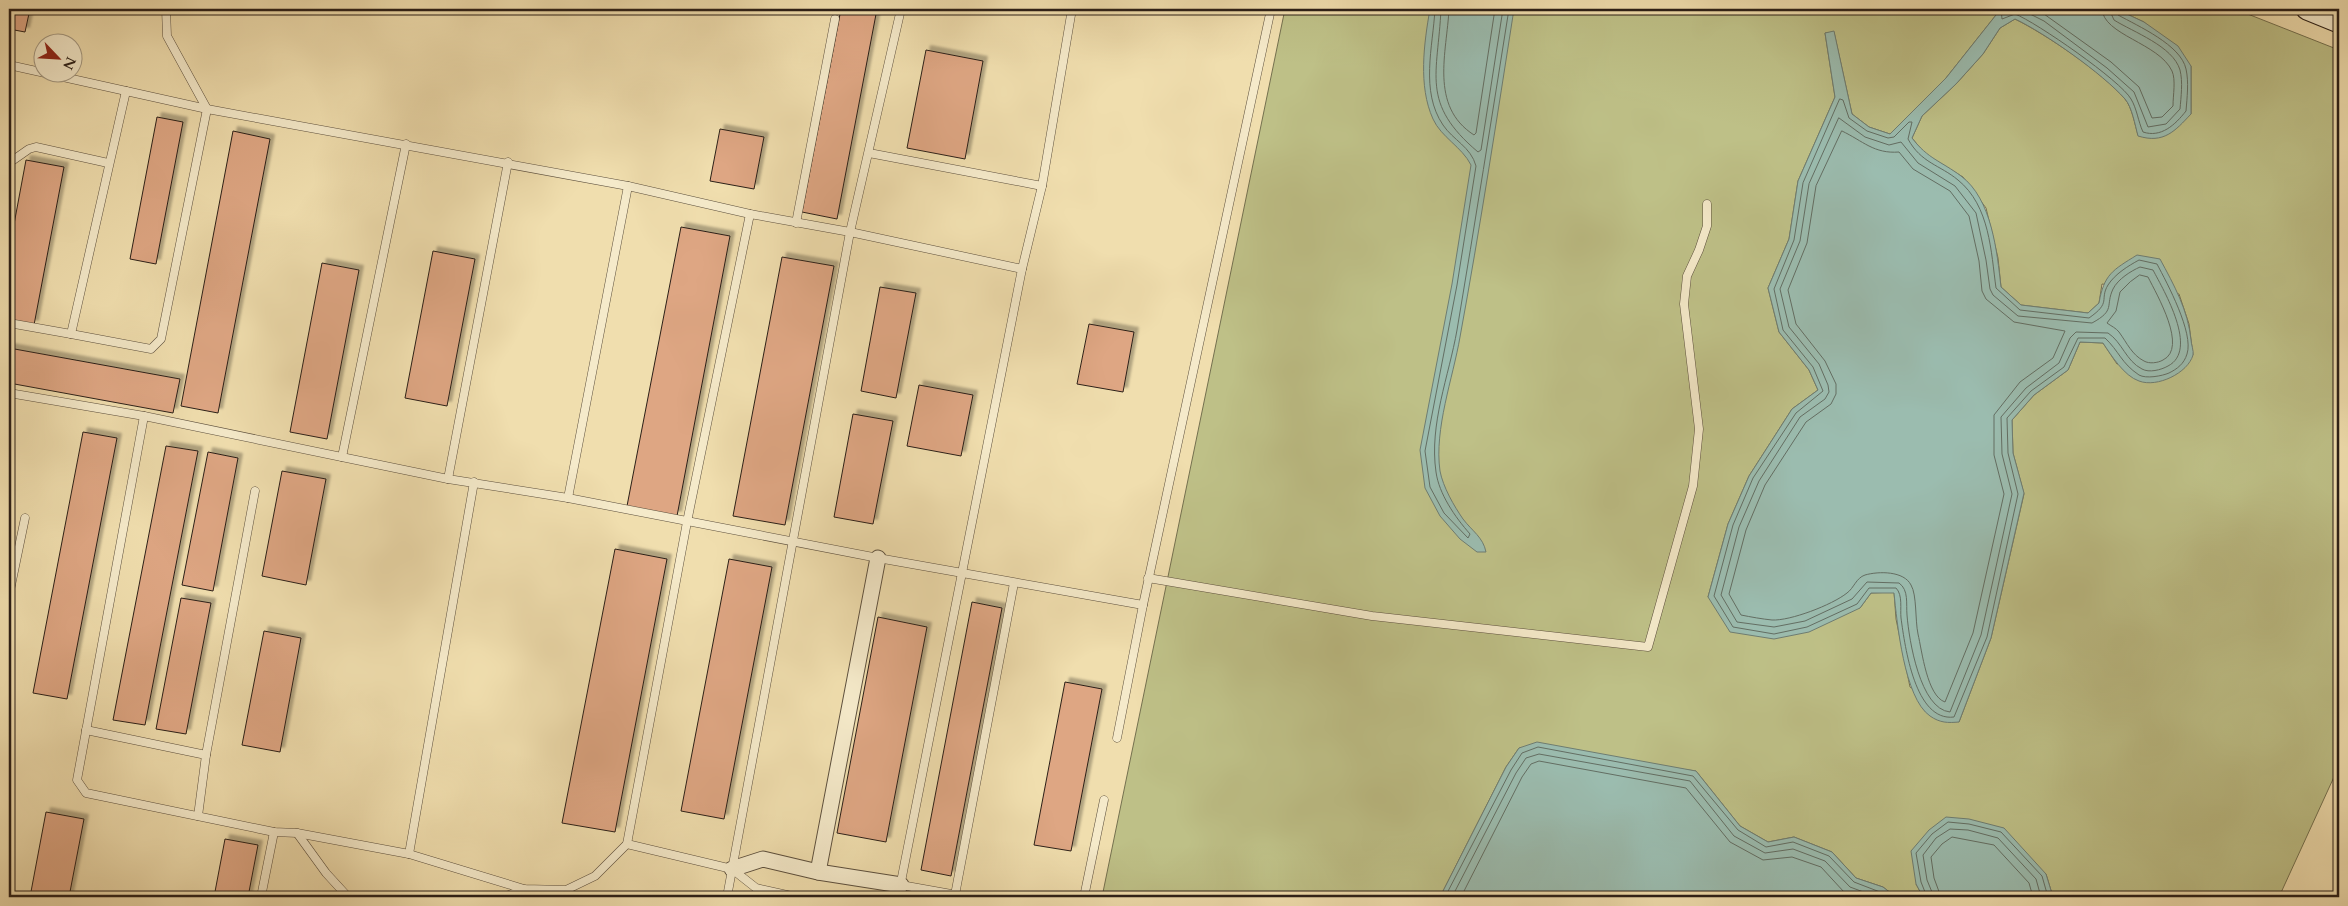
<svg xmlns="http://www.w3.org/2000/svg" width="2348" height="906" font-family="Cardo,serif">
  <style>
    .green { fill: #bec087; stroke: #74704f }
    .water { fill: #9bbcaf; stroke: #6e7d72 }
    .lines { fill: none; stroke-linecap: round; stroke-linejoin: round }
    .shore { stroke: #636e63; stroke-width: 1 }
    .building { fill: #dea683; stroke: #2b1f17; filter: url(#shadow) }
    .lane-casing { stroke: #5c4f3d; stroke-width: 9 }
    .street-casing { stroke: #5c4f3d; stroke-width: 17 }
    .secondary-casing { stroke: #2b1f17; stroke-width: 23 }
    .lane { stroke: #f5eaca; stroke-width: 8 }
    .street { stroke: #f5eaca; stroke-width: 15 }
    .secondary { stroke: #f5eaca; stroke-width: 21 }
  </style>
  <defs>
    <filter id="shadow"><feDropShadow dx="4.5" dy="-4.5" stdDeviation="1" flood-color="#0004"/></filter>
  </defs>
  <rect width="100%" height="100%" fill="#f0deae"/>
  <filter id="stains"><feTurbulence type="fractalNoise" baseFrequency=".004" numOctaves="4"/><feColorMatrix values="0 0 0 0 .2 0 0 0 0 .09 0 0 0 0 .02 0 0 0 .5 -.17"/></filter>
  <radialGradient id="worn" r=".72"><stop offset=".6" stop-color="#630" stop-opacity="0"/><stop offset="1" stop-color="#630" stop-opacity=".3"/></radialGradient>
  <path class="green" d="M1285,9H1996V15L1946,78L1890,134L1869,127L1852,114L1834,32L1825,33L1835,97L1798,181L1789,239L1768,288L1779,332L1809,370L1818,390L1792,409L1749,476L1728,524L1708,597L1860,608L1871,593L1894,592L1896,619L1910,687L1959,722L1991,638L2024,494L2013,453L2012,420L2034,395L2068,370L2080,342L2103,343L2117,364L2193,355L2189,324L2179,294L2102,284L2099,303L2088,313L2021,305L2001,287L1998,258L1986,208L1963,177L1925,154L1912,138L1922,116L1956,84L1983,54L2000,28L2015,19C2047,35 2102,72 2125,99C2132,107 2135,125 2138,135L2191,114V66L2144,22L2116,9H2235L2339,50V766L2279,897H2053L2046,874L1916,884L1923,897H1896L1883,887L1856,878L1832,852L1794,837L1768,842L1740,826L1696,771L1519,748L1506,767L1440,897H1102Z"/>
  <g class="water">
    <path d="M1430,9H1514C1497,118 1480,228 1460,337C1453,378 1434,429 1440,471C1443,487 1454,506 1463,519C1472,531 1483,537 1486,552H1477L1460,539L1440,516L1425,488L1420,450L1452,284L1471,165C1462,147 1441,137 1433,119C1418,86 1424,43 1430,9Z"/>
    <path d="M1996,9H2116L2144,22L2178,46L2191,66V114C2175,131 2164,144 2138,136C2135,125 2132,107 2125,99C2103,74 2045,33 2015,19L2000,28L1983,54L1956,84L1922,116L1912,138C1928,159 1941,161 1961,176C1992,199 1997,252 2001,287L2021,305L2088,313L2099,303C2104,274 2113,270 2137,255L2160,259C2174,285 2188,310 2191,340C2191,344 2194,351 2193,355C2188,373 2157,388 2139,381C2124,376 2111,355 2103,343L2080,342L2068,370L2034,395L2012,420L2013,453L2024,493L1991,638L1959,722C1948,723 1940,723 1930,716C1904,698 1897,622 1894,593H1871L1860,608L1809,632L1774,639L1730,632L1708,597L1728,524L1749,476L1792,409L1818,390L1809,370L1779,332L1768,288L1789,239L1798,181L1835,97L1825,33L1834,31L1852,114L1869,127L1890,134L1946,78L1996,15Z"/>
    <polygon points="1537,742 1696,771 1740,826 1768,842 1794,837 1832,852 1856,878 1883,887 1896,897 1440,897 1506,767 1519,748"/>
    <polygon points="1946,817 1969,819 2004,828 2046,874 2053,897 1923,897 1916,884 1911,851 1929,830"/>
  </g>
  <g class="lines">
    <g class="shore">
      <path d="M1435,9C1433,47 1420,91 1443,125C1453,140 1471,147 1476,166L1457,285L1425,451L1430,487L1444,513L1468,538L1470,534C1455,517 1439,494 1436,472C1429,424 1449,376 1457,330C1475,223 1492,116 1509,9"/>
      <path d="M1441,9C1438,75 1420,103 1478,152L1481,150L1503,9"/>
      <path d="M1449,9C1447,52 1429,106 1474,135L1476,133L1495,9"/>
      <path d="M2001,9L2002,19L2015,14C2036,22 2121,81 2131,99C2137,109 2138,121 2143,132C2161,138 2175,125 2186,111C2187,98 2189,82 2186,69C2181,45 2138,26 2118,15L2116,9"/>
      <path d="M2020,9L2044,21L2107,68L2134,92L2148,127L2166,124L2180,109C2181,97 2183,82 2180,70C2173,46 2133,32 2114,20L2109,9"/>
      <path d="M2037,9L2111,62L2139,87L2152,118L2162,117L2173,106C2173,95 2176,80 2172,71C2159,43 2103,35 2102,9"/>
      <path d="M1840,99L1843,100L1849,118L1867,131L1888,138L1894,137L1909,122H1912L1908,139C1921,163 1940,165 1958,180C1990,206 1991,252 1996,288L2020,310L2089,318C2112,302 2099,300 2108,285C2115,274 2128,266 2139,260L2157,264C2167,283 2194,333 2187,354C2184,364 2177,369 2169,373C2162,376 2146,379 2139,375C2121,363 2119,351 2105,338H2078L2064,367L2031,391L2007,418L2008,453L2018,494L1987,637L1954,717C1915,722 1905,647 1901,618C1900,609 1903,595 1896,588H1869L1857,604L1807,627L1774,634L1733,627L1714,596L1733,525L1753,478L1796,413L1823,391L1813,367L1783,330L1774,289L1794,240L1803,183Z"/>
      <path d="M1839,118L1865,137L1889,145L1901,142L1918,163L1955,186L1976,213L1986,260L1990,289L1993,295L2018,316L2092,323C2116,310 2105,306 2113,289C2118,279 2131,271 2140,267L2153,270C2164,291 2199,350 2168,366C2161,370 2149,373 2142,369C2126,361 2122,342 2108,333L2076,332L2070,338L2059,363L2026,388L2001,417L2002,454L2012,494L1981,635L1950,712C1920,709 1909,640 1907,615C1906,604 1909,590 1899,583L1867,582L1852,599L1805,621L1774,627L1737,622L1721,595L1739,527L1759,481L1800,417L1825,399L1829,392L1828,385L1819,364L1789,327L1780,289L1800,241L1809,184Z"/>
      <path d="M1842,131C1863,141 1874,154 1899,152L1913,169L1950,191L1969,216L1979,261L1982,291L1986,299L2014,322L2065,331L2053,358L2020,382L1994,415V455L2004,494L1973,633L1945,702C1927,696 1922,651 1918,634C1915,620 1917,595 1911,585C1904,571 1879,571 1865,575C1856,578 1854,588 1847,593C1832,605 1790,621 1772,620C1762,619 1751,617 1741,615L1729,594L1746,530L1765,485L1806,422L1831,404L1836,394V384L1825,361L1796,324L1788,290L1807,243L1816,186Z"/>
      <path d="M2140,275L2148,277C2157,295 2188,348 2163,360C2158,363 2149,364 2144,361C2132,355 2127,343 2119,332C2116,328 2111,326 2107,323L2116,311L2120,292L2130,282Z"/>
      <polyline points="1445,897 1511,770 1522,753 1538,747 1693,776 1738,830 1766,847 1793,842 1829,856 1854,882 1880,892 1888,897"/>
      <polyline points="1452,897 1516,773 1526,758 1539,754 1690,781 1734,836 1765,853 1793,849 1825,861 1850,887 1877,897"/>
      <polyline points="1461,897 1522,777 1531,764 1539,761 1686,788 1730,842 1763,860 1792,857 1821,867 1844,892 1855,897"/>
      <polyline points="1927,897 1921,882 1916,853 1932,834 1948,822 1969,824 2001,832 2042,876 2048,897"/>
      <polyline points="1934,897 1927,880 1923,855 1936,838 1950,829 1968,830 1998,838 2036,879 2041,897"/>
      <polyline points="1941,897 1934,878 1931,857 1942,844 1952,837 1994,845 2029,883 2033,897"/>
    </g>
  </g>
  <g class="building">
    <polygon points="9,9 30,9 25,32 9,29"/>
    <polygon points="841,9 877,9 837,219 802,212"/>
    <polygon points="926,50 983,61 965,159 907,148"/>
    <polygon points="157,117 183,122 156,264 130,259"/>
    <polygon points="720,129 764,137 754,189 710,181"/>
    <polygon points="233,131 270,139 218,413 181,406"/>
    <polygon points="26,160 64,167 34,325 9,320 9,251"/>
    <polygon points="681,227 730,236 677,516 627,506"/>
    <polygon points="433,251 475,259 447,406 405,398"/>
    <polygon points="782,257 834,266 785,525 733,516"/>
    <polygon points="322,263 359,270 327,439 290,432"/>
    <polygon points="880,287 916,293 896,398 861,391"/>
    <polygon points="1089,324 1134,332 1123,392 1077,384"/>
    <polygon points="9,348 180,379 173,413 9,383"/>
    <polygon points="919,385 973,395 961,456 907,446"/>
    <polygon points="853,414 893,421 873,524 834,517"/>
    <polygon points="83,432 117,438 67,699 33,693"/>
    <polygon points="166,446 198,451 145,725 113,720"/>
    <polygon points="208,452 238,458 213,591 182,585"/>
    <polygon points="282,471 326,479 306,585 262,576"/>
    <polygon points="615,549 667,559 615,832 562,823"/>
    <polygon points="729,559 772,567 724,819 681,811"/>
    <polygon points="181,598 211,603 186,734 156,729"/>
    <polygon points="972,602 1002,608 951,876 921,870"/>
    <polygon points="878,617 927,627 886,842 837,833"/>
    <polygon points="264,631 301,638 280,752 242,745"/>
    <polygon points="1065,682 1102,689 1071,851 1034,845"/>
    <polygon points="46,812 84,819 69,897 30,897"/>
    <polygon points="225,839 258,845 248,897 214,897"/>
  </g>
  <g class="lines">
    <g class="lane-casing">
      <g id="lane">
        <polyline points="9,65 207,109 628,186 750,214 850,232 1022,269"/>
        <polyline points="126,91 71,334 151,349 161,339 207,109 167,36 166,9"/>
        <polyline points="869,153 1042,186"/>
        <polyline points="9,163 29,149 36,147 108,163"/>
        <polyline points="796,223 835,19"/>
        <polyline points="9,323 71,334"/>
        <polyline points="9,393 144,416 448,479 568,498 878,558 1143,605 1271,9"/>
        <polyline points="144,416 77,780 86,793 274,832 297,833 409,854 524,889 566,890 595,876 627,844 732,869 756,888 796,897"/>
        <polyline points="342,457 406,144"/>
        <polyline points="448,479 508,162"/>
        <polyline points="568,498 628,186"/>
        <polyline points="1148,578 1372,616 1648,647 1693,486 1699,429 1684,304 1687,276 1699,250 1707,226 1707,204"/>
        <polyline points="9,595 25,518"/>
        <polyline points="86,730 206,755 198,816"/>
        <polyline points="1117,738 1143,605"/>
        <polyline points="206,755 255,491"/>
        <polyline points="297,833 326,873 348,897"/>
        <polyline points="627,844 687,522 750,214"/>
        <polyline points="409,854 474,482"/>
        <polyline points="901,885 968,897"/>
        <polyline points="955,895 1014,583"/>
        <polyline points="261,897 274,832"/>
        <polyline points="504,897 524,889"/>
        <polyline points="727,897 850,232 901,9"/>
        <polyline points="898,897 1022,269 1042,186 1072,9"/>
        <polyline points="1084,897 1104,800"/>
      </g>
    </g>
    <g class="street-casing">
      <g id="street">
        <polyline points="732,869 763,859 818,872 901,885"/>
        <polyline points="818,872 878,558"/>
      </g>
    </g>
    <g class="secondary-casing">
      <polyline id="secondary" points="2307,9 2339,22"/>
    </g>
    <use href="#lane" class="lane"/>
    <use href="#street" class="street"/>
    <use href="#secondary" class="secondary"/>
  </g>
  <rect width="2348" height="906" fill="none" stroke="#f0deae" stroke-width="30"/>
  <rect x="10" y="10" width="2328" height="886" fill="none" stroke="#2b1f17" stroke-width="2.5"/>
  <rect x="15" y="15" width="2318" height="876" fill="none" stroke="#2b1f17"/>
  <g transform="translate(58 58) rotate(115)"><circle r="24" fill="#f5eaca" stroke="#a49982"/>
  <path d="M0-4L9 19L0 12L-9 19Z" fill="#8f2418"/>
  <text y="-8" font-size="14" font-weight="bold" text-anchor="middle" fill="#2b1f17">N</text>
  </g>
  <rect width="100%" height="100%" filter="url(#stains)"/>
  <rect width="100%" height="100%" fill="url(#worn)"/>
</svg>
